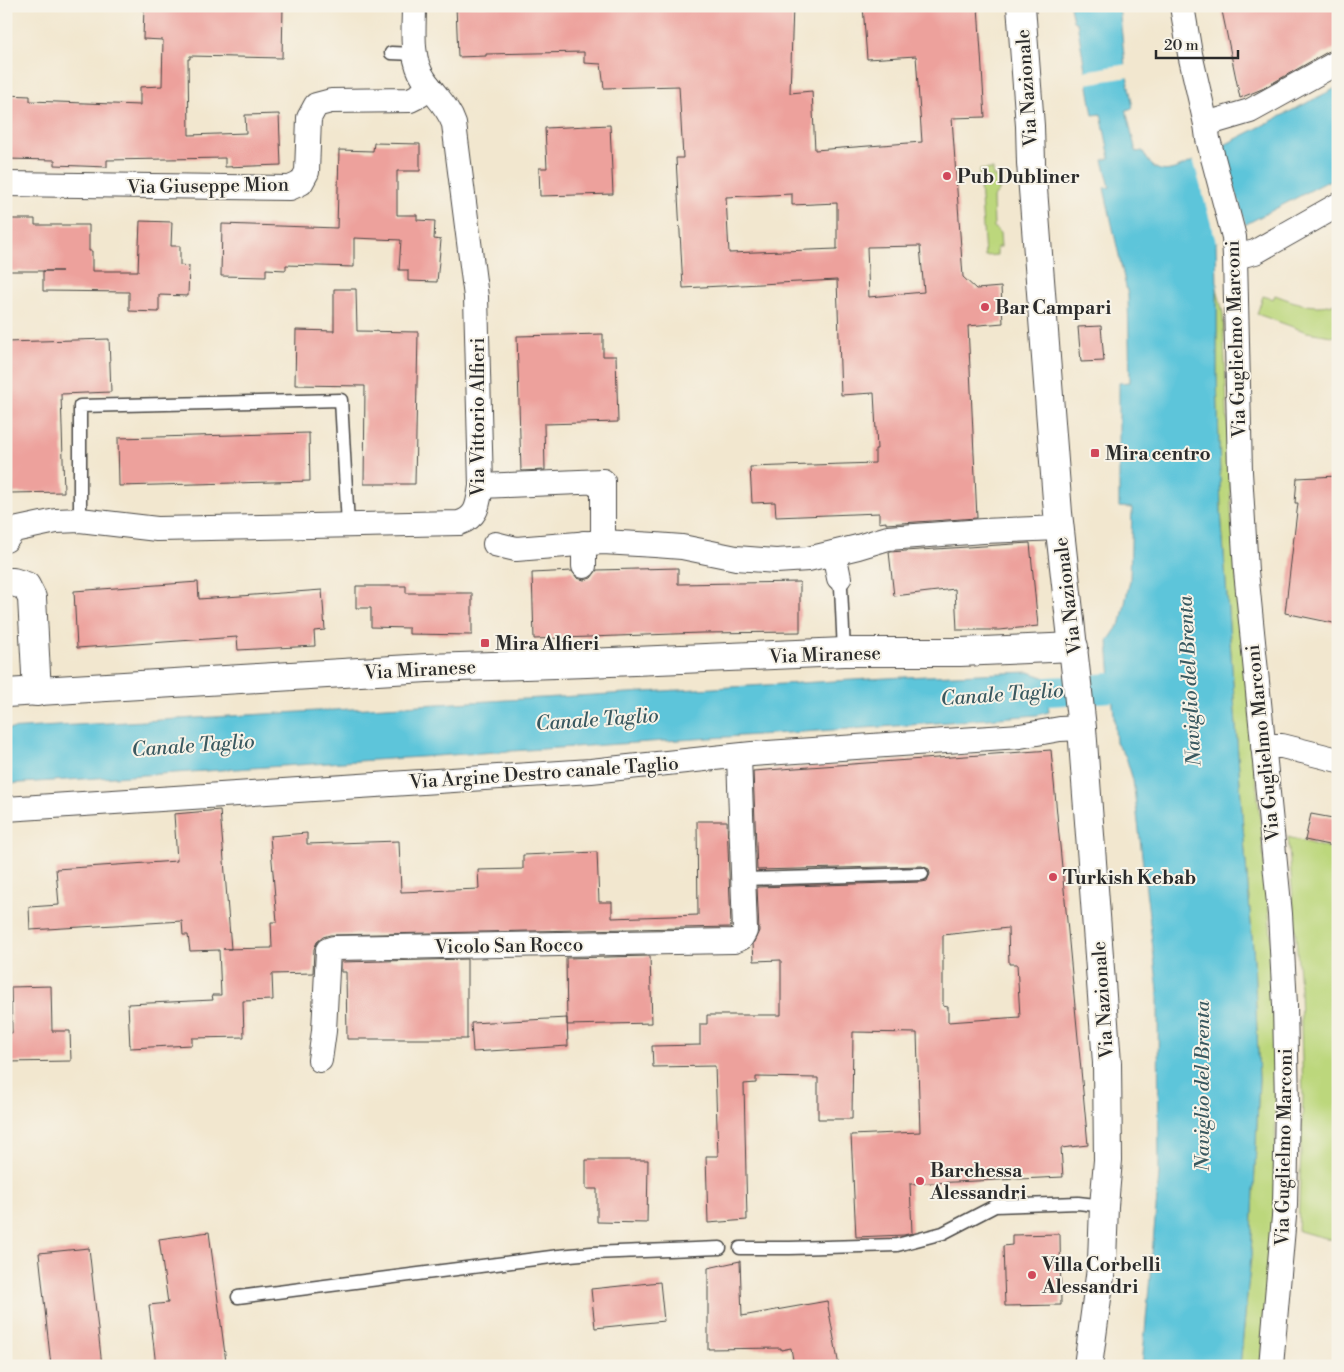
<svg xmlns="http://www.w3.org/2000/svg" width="1344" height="1372" font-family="'Libre Bodoni',serif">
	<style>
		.green { fill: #bcd77c; stroke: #748154 }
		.water { fill: #5dc5da; stroke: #447882 }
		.pier { fill: #f2e7cf }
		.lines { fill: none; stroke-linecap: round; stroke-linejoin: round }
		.canal { stroke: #5dc5da; stroke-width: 29 }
		.building { fill: #eda19c; fill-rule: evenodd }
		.lane-casing { stroke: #494744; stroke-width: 15 }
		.street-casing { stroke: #494744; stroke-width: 26 }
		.secondary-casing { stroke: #494744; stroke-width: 30 }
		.primary-casing { stroke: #494744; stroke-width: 30 }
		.lane { stroke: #fff; stroke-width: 12 }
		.street { stroke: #fff; stroke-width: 24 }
		.secondary { stroke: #fff; stroke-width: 28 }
		.primary { stroke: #fff; stroke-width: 28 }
		.poi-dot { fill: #d1495b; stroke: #f7f3e8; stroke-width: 2 }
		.labels { text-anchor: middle; stroke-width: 4; stroke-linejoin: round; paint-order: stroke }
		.street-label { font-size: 19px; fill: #2b2b2b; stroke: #f7f3e8 }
		.poi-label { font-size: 19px; font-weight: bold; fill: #2b2b2b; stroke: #f7f3e8; text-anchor: start }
		.water-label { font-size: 20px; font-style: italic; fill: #3a5960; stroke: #f7f3e8 }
	</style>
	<rect width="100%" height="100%" fill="#f7f3e8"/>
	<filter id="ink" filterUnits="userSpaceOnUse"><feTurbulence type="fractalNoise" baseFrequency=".02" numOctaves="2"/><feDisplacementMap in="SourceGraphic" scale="10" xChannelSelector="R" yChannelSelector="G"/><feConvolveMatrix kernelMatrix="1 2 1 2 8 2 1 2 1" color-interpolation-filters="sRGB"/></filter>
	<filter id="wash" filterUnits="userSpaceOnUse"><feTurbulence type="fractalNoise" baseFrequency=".0096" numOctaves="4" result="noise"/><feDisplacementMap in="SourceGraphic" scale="20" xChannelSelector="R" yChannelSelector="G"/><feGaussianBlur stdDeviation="1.12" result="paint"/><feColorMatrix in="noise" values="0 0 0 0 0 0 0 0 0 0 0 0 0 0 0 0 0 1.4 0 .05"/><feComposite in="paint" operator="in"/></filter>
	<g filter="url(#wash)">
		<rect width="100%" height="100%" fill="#f2e7cf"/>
		<g class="green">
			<path d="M 993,169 L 993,177 L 998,177 L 999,191 L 993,198 L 994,227 L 1000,233 L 1001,247 L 997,247 L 997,255 L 985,256 L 979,170 Z"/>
			<path d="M 1217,288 L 1223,313 L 1232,527 L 1271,934 L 1275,1007 L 1276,1202 L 1261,1366 L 1240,1366 L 1251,1256 L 1259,1079 L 1254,960 L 1243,827 L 1221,511 L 1217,377 Z"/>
			<path d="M 1275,295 C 1297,303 1315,311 1338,302 L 1338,337 L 1307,332 L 1257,314 L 1263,296 L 1273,299 Z"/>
			<path d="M 1288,837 L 1338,851 L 1338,1241 L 1298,1231 L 1303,1097 L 1300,988 Z"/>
		</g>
		<g class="water">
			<path d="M 1070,6 L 1119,6 L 1125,66 L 1133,108 L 1126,110 L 1136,152 L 1143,151 C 1156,180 1171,171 1193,161 L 1338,87 L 1338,176 L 1250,222 L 1216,242 L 1217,288 L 1217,377 L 1221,511 L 1243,827 L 1254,960 L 1259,1079 L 1251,1256 L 1240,1366 L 1142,1366 L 1159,1175 L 1158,991 L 1133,780 L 1126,757 L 1116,742 L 1108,641 L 1121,622 L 1130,580 L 1132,508 L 1119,507 L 1119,383 L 1130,382 L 1128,296 L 1104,188 L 1110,187 L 1103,160 L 1110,158 L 1101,114 L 1093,115 L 1077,23 L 1073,21 Z"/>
			<path d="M 1029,672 L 1046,678 L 1049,712 L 1037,715 L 910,725 L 6,784 L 6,729 L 904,677 Z"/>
		</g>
		<g class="pier">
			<path d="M 1128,64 L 1130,77 L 1085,84 L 1083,71 Z"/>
			<path d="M 1222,143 L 1246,227 L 1225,239 L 1216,242 L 1193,159 Z"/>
		</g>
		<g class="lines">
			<path class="canal" d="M 1009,694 L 1152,685"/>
		</g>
		<g id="blocks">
			<g class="building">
				<path d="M 144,6 L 283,6 L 282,58 L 190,56 L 190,59 L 188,59 L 189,135 L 246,133 L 245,115 L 279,114 L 281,165 L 225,167 L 225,158 L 107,160 L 107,167 L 55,165 L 55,160 L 6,159 L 6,95 L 30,96 L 30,101 L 140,105 L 140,87 L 162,86 L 163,40 L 143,39 Z"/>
				<path d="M 456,6 L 793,6 L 790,93 L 812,91 L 815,150 L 922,142 L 916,56 L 867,59 L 863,6 L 978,6 L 985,117 L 952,118 L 963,277 L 976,289 L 1001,287 L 1003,323 L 968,326 L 977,518 L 886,524 L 886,522 L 879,523 L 879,513 L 776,517 L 775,502 L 752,503 L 750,467 L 875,463 L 875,449 L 877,449 L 874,393 L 841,395 L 837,280 L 683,288 L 676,158 L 683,158 L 679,86 L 604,88 L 601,64 L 584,63 L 584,52 L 486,54 L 486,56 L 458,57 ZM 792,194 L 792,205 L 837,203 L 837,249 L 729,253 L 726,197 ZM 920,246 L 924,292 L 869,297 L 867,247 Z"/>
				<path d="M 1221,6 L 1338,6 L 1338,48 L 1331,50 L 1262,89 L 1240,98 Z"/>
				<path d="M 610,125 L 613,194 L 540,196 L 539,168 L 547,168 L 545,128 Z"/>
				<path d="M 374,143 L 420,144 L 420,171 L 397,171 L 397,215 L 417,215 L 417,220 L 435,221 L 434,239 L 441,240 L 437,282 L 408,281 L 408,270 L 399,270 L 401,240 L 354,238 L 354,267 L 286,265 L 286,270 L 266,269 L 266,277 L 221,276 L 222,224 L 337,228 L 339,150 L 373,151 Z"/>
				<path d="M 6,219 L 35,219 L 35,225 L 89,225 L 89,251 L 92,251 L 92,271 L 138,271 L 140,221 L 172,222 L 171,246 L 180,246 L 180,265 L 189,266 L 188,296 L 159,295 L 159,312 L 129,311 L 129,292 L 43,291 L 43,271 L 62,271 L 6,271 Z"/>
				<path d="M 334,289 L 356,289 L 357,331 L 418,332 L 415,484 L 364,484 L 365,386 L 295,385 L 296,330 L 334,331 Z"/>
				<path d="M 1101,326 L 1104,361 L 1081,362 L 1078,327 Z"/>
				<path d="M 603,334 L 603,356 L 616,356 L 618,422 L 544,424 L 545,470 L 521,471 L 517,336 Z"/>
				<path d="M 109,339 L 111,392 L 61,394 L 64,492 L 10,493 L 6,342 Z"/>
				<path d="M 309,433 L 310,481 L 119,486 L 118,438 Z"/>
				<path d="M 1338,476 L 1338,624 L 1285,613 L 1298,503 L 1295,503 L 1297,478 Z"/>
				<path d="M 1030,543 L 1038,626 L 1000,630 L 957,630 L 955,589 L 894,596 L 889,552 Z"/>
				<path d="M 678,568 L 678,584 L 800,582 L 800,632 L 701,633 L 534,639 L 532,573 L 572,571 L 577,578 L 584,580 L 591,578 L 597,570 Z"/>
				<path d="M 198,582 L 199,599 L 322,590 L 325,630 L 314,631 L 315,646 L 238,650 L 237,637 L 77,648 L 74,591 Z"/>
				<path d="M 356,586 L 406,586 L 406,593 L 472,593 L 472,635 L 409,634 L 409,628 L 371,627 L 371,608 L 356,608 Z"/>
				<path d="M 1051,750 L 1088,1145 L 1061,1148 L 1063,1177 L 910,1184 L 912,1233 L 904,1235 L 856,1237 L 851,1135 L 920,1132 L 917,1033 L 853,1032 L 852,1119 L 818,1119 L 818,1078 L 756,1077 L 756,1083 L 744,1084 L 747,1220 L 708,1223 L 706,1156 L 718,1156 L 715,1066 L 653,1067 L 652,1046 L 700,1045 L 700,1024 L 707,1024 L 707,1015 L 781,1015 L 781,960 L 754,961 L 753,944 L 759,931 L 757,887 L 922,882 L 927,881 L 930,874 L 929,869 L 922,866 L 757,870 L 753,771 ZM 1008,928 L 1009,964 L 1017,964 L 1020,1017 L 948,1022 L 948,1007 L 943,1006 L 943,935 Z"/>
				<path d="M 220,810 L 231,949 L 223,949 L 272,948 L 271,922 L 277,922 L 270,836 L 307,833 L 307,844 L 399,841 L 401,892 L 479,889 L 478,870 L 523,869 L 523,855 L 597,852 L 599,902 L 612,902 L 612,918 L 698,915 L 697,821 L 727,821 L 731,927 L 330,935 L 323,937 L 317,942 L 314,949 L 313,973 L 272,974 L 273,1000 L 243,1001 L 244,1037 L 192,1038 L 192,1045 L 130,1048 L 128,1004 L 213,1000 L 212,995 L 221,995 L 219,950 L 190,951 L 188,935 L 183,935 L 182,921 L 30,930 L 29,907 L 59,905 L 56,869 L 177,861 L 174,814 Z"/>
				<path d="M 1311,814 L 1338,819 L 1338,847 L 1305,840 Z"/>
				<path d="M 650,956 L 652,1023 L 567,1025 L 566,958 Z"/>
				<path d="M 467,959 L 467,1039 L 347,1039 L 346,972 L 341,972 L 341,962 Z"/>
				<path d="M 51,986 L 52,1031 L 70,1031 L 71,1061 L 6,1062 L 6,1033 L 12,1033 L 11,987 Z"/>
				<path d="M 567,1018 L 568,1046 L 473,1052 L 471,1023 Z"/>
				<path d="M 586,1160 L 648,1160 L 647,1223 L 597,1222 L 597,1189 L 586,1189 Z"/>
				<path d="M 209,1232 L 226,1362 L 221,1363 L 221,1366 L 156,1366 L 149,1305 L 168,1303 L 159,1239 Z"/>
				<path d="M 1060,1234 L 1061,1305 L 1005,1306 L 1003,1246 L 1012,1245 L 1012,1235 Z"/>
				<path d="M 89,1248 L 102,1366 L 51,1366 L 39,1253 Z"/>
				<path d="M 740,1261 L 742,1316 L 827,1301 L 839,1366 L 794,1366 L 791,1348 L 781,1350 L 781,1348 L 708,1349 L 708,1268 Z"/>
				<path d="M 660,1282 L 664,1321 L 595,1328 L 591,1289 Z"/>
			</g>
		</g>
	</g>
	<g filter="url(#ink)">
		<use href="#blocks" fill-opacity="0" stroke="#494744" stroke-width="1"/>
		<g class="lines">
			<defs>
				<g id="lane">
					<path d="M 391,53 L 415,54"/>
					<path d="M 80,520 L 80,406 L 341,400 L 348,525"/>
					<path d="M 841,587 L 844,652"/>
					<path d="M 743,879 L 922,874"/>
					<path d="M 740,1248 L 790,1248 L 897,1245 L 943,1233 L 995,1206 L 1078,1203 L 1104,1206"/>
					<path d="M 238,1297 L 559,1256 L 592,1253 L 720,1248"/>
				</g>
				<g id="street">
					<path d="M 1182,6 L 1190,54 L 1206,124 L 1208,139 L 1234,237 L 1235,257 L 1240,472 L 1246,571 L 1280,914 L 1285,1005 L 1287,1104 L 1285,1205 L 1271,1366"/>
					<path d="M 1206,124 L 1250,111 L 1338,62"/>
					<path d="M 6,184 L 290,188 L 301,183 L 307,172 L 309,118 L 316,105 L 331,101 L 410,100 L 420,95 L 429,86"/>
					<path d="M 1235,257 L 1255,252 L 1338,205"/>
					<path d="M 481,486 L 603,481 L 603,542"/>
					<path d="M 6,540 L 14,530 L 56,521 L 80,520 L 157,529 L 459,523 C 478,517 478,504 481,486 L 476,297 L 454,124 C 448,106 434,95 424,79 C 410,58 414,30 414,6"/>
					<path d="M 584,543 L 584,566"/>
					<path d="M 495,544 L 516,549 L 603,542 L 655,545 L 682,547 L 736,558 L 776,561 L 808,559 L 858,547 L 888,538 L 983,531 L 1059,528"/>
					<path d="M 834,553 L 839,578"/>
					<path d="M 1263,746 L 1282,746 L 1338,760"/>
					<path d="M 6,809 L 591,771 L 752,754 L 1020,736 L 1060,729 L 1082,728"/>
					<path d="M 320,1060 L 324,1031 L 328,950 L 334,948 L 734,941 L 741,938 L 745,931 L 739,756"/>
				</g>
				<g id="secondary">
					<path d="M 6,582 L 13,582 L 26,586 L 32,598 L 37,692"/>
					<path d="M 6,693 L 427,668 L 587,663 L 844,652 L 960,652 L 1074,647"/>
				</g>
				<path id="primary" d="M 1021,6 L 1030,126 L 1031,163 L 1058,513 L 1082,728 L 1107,1063 L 1108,1160 L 1104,1206 L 1102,1261 L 1088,1366"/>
			</defs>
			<use href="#lane" class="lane-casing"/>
			<use href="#street" class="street-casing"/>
			<use href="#secondary" class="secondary-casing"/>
			<use href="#primary" class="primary-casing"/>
			<use href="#lane" class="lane"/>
			<use href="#street" class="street"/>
			<use href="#secondary" class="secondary"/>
			<use href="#primary" class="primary"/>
		</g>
	</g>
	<g class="poi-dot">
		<circle cx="947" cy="176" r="5"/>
		<circle cx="985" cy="307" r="5"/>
		<rect x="1090" y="448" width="10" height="10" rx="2.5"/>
		<rect x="480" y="638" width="10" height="10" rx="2.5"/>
		<circle cx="1053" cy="877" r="5"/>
		<circle cx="920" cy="1181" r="5"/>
		<circle cx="1032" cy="1275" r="5"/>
	</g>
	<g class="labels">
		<g class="street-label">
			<text transform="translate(1026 88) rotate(-94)" y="7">Via Nazionale</text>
			<text transform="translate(208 185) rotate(-1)" y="7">Via Giuseppe Mion</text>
			<text transform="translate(1235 339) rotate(-92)" y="7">Via Guglielmo Marconi</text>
			<text transform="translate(477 417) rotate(-90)" y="7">Via Vittorio Alfieri</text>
			<text transform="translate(1067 596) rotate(-97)" y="7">Via Nazionale</text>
			<text transform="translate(825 654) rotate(-2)" y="7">Via Miranese</text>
			<text transform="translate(420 669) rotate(-3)" y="7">Via Miranese</text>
			<text transform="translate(1262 743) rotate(-96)" y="7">Via Guglielmo Marconi</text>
			<text transform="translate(544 772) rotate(-4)" y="7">Via Argine Destro canale Taglio</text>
			<text transform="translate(509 945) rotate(-1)" y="7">Vicolo San Rocco</text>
			<text transform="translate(1102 1000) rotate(-94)" y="7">Via Nazionale</text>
			<text transform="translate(1283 1147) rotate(-89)" y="7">Via Guglielmo Marconi</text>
		</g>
		<g class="poi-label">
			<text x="957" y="183">Pub Dubliner</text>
			<text x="995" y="314">Bar Campari</text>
			<text x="1105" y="460">Mira centro</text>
			<text x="495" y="650">Mira Alfieri</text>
			<text x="1063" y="884">Turkish Kebab</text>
			<text x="930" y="1177">Barchessa<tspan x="930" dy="22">Alessandri</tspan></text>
			<text x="1042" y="1271">Villa Corbelli<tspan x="1042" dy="22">Alessandri</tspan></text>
		</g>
		<g class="water-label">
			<text transform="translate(1189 681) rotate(-93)" y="7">Naviglio del Brenta</text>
			<text transform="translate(1002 694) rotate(-4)" y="7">Canale Taglio</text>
			<text transform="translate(597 719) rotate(-4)" y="7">Canale Taglio</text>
			<text transform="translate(193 745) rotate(-4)" y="7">Canale Taglio</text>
			<text transform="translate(1202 1086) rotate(-90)" y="7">Naviglio del Brenta</text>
		</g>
	</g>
	<rect width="1344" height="1372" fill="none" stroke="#f7f3e8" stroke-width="25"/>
	<path d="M1156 50v8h82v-8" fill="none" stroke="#2b2b2b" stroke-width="2.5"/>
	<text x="1164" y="50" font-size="15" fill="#2b2b2b" stroke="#f7f3e8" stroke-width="4" paint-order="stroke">20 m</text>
</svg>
